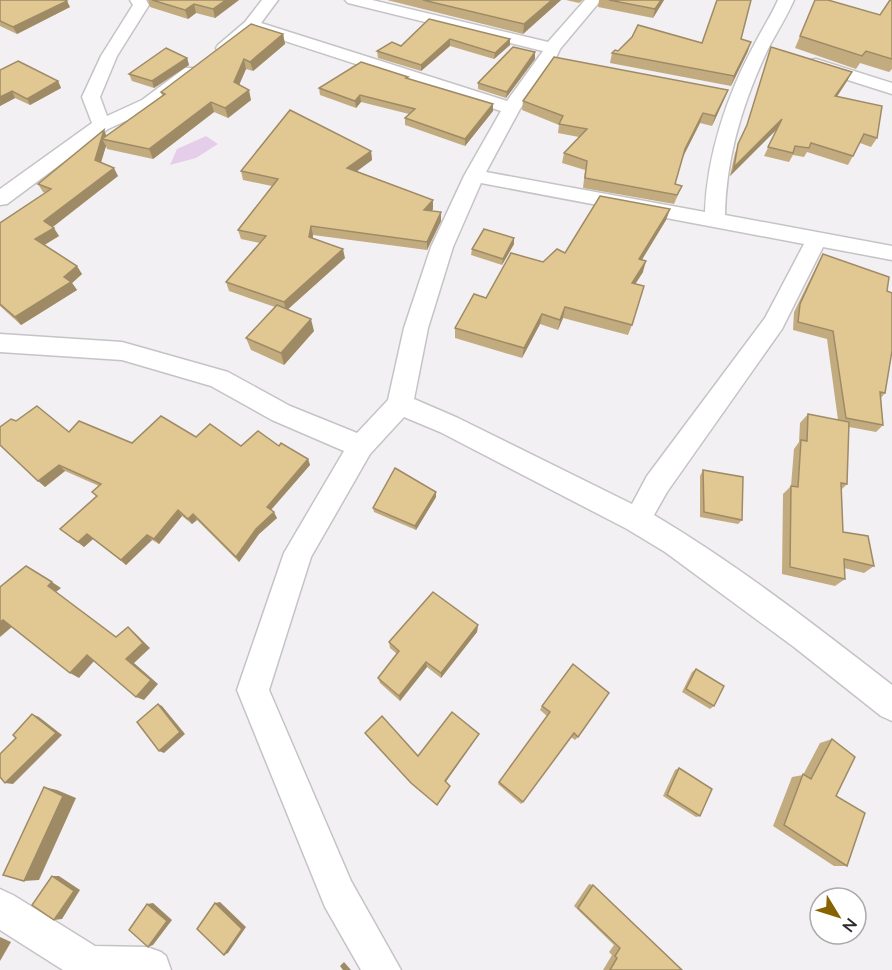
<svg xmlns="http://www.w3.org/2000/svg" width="892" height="970" font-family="Lato,sans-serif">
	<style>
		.green { fill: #e5ceea }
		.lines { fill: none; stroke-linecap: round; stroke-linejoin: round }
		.minor-casing { stroke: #c5c3c6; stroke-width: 3 }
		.minor { fill: #fff; fill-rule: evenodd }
		.wall { fill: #c2ab7e }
		.shaded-wall { fill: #9e8b66 }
		.building { fill: #e1c792; stroke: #9e8b66; stroke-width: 1.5 }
	</style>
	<rect width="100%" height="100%" fill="#f3f0f3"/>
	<path class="green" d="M 206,136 L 218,144 L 196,158 L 170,165 L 177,149 Z"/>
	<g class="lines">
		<defs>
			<g id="minor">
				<path d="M 130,0 L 146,0 L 149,5 L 117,56 L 100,97 L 107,116 L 142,100 L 185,68 L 197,68 L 200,72 L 154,108 L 108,129 L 7,204 L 0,205 L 0,189 L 92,123 L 82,97 L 101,56 L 133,5 Z"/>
				<path d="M 262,0 L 278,0 L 261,23 L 507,101 L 543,51 L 348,3 L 345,0 L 372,0 L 548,42 L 585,0 L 601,0 L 560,49 L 556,58 L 520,109 L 486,172 L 705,212 C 707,155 727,95 754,45 C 762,29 771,16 778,0 L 794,0 C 787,16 778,30 770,45 C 744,98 726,156 725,215 L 892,246 L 892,260 L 823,247 L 782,329 L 667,492 L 654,515 C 738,565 815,625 892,685 L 892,721 L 881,716 L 794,647 L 665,552 L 627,529 L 440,432 L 404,417 L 370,454 L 311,557 L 269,690 L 351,881 L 401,970 L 361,970 L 325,907 L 237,690 L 284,553 L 344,451 L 272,420 L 211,386 L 122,360 L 0,352 L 0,334 L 122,342 L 228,372 L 290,406 L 357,433 L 388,400 L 404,328 L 431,247 L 464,176 L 501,111 L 254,31 L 230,51 L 218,51 L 216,48 L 218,45 L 245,22 ZM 481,183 L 804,244 L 765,318 L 647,476 L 632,504 L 458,418 L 414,399 L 428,328 L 453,247 Z"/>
				<path d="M 816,59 L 892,83 L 892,94 L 810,68 L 808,64 L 810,60 Z"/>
				<path d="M 0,889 L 13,895 L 95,946 L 147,947 L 161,952 L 166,956 L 171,970 L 63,970 L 0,930 Z"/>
			</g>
		</defs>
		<use href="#minor" class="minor-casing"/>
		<use href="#minor" class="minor"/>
	</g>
	<g class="wall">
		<path d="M 0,0 L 70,7 L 17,34 L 0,26 Z"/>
		<path d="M 148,0 L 239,0 L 215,18 L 196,13 L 188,19 L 150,7 Z"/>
		<path d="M 387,0 L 561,0 L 523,34 Z"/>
		<path d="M 566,0 L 583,0 L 579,3 Z"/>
		<path d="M 599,0 L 664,0 L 653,18 L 598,7 Z"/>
		<path d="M 815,0 L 880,15 L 892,0 L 892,69 L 889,72 L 860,63 L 856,69 L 795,48 Z"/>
		<path d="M 429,19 L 510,39 L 510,45 L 494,59 L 450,46 L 421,71 L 378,58 L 377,51 L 401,46 Z"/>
		<path d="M 283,34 L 285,44 L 253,71 L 246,69 L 239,85 L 251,100 L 228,118 L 214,112 L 153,159 L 107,149 L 106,146 L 101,163 L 118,176 L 52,227 L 59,236 L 44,245 L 82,274 L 72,283 L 77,290 L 21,325 L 0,306 L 0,223 L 45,193 L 43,192 L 38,184 L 162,96 L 161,92 Z"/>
		<path d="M 741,39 L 748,51 L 731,86 L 610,63 L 612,53 L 618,51 Z"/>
		<path d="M 771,47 L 852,72 L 847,81 L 837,97 L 877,138 L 871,147 L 860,143 L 848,165 L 807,152 L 804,157 L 793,155 L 789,162 L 764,156 L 777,129 L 730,176 L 735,153 L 745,131 Z"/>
		<path d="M 187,58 L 189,65 L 154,88 L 132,81 L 129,74 Z"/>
		<path d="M 535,59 L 506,98 L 478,89 L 478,83 Z"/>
		<path d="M 0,70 L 58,81 L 61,88 L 30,105 L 15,98 L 0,106 Z"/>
		<path d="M 408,79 L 493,111 L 465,146 L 405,125 L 405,118 L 409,114 L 361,102 L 356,108 L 320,95 L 319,88 Z"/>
		<path d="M 728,90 L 712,126 L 700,123 L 683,156 L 675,184 L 682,186 L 674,204 L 583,188 L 585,170 L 562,163 L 564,153 L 579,137 L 558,133 L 559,125 L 522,110 L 523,101 Z"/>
		<path d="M 371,151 L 372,160 L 357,171 L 433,200 L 433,209 L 432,211 L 441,221 L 427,250 L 313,235 L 313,238 L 345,258 L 288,309 L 314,331 L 284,365 L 251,350 L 246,338 L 275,307 L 229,291 L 226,282 L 260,243 L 241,239 L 238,230 L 272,186 L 243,180 L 241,171 Z"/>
		<path d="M 670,209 L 666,220 L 642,260 L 643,272 L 635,284 L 632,325 L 628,335 L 563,318 L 558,330 L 540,324 L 522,358 L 455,338 L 455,328 L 486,298 L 543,262 Z"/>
		<path d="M 514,244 L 502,265 L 471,255 L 472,249 Z"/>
		<path d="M 823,254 L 887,291 L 885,393 L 881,398 L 883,425 L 876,432 L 849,427 L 847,484 L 841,490 L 843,532 L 874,566 L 864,573 L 844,568 L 845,579 L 835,586 L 782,574 L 783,494 L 791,486 L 794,449 L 799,442 L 800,423 L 808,414 L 838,420 L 827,339 L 793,330 L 794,312 L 818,263 Z"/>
		<path d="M 16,421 L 132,443 L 196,437 L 241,446 L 279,446 L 308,459 L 310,465 L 271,510 L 277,518 L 259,534 L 239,562 L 197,520 L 192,524 L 182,516 L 159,544 L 152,540 L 126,565 L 93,539 L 84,547 L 60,529 L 96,496 L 92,492 L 99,486 L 65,471 L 45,487 Z"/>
		<path d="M 703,470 L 742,520 L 738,524 L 700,517 L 700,476 Z"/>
		<path d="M 436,492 L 436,497 L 416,530 L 374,512 L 373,508 Z"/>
		<path d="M 478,625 L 477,632 L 441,678 L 427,667 L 400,701 L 380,683 L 378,678 L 397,654 L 390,648 L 389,642 Z"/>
		<path d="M 696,669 L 714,706 L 710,709 L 682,692 L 692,672 Z"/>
		<path d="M 542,706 L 578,737 L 575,740 L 571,737 L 523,802 L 521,804 L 498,784 L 547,716 L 540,710 Z"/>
		<path d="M 832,739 L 836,796 L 847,866 L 834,866 L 773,826 L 792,777 L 803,775 L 820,743 Z"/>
		<path d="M 679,768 L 700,816 L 696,817 L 663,796 L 675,770 Z"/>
		<path d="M 589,884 L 593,885 L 682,970 L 603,970 L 612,955 L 609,952 L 614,945 L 574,906 Z"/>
	</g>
	<g class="shaded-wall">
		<path d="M 226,0 L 239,0 L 215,18 L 213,9 Z"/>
		<path d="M 552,0 L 561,0 L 523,34 L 524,24 Z"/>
		<path d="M 661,0 L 664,0 L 653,18 L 655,9 Z"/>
		<path d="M 67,1 L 70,7 L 17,34 L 13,27 Z"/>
		<path d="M 194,4 L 196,13 L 188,19 L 185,10 Z"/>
		<path d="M 283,34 L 285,44 L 253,71 L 250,62 Z"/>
		<path d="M 450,39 L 450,46 L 421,71 L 421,65 Z"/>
		<path d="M 510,39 L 510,45 L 494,59 L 495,53 Z"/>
		<path d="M 751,42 L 748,51 L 731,86 L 734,76 Z"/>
		<path d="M 535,52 L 535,59 L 506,98 L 507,92 Z"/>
		<path d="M 187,58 L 189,65 L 154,88 L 152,81 Z"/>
		<path d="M 244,59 L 246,69 L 236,92 L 234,82 Z"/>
		<path d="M 852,72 L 847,81 L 831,105 L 835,96 Z"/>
		<path d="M 58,81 L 61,88 L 30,105 L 27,99 Z"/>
		<path d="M 249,90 L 251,100 L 228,118 L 225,108 Z"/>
		<path d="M 728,90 L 724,100 L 712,126 L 715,116 Z"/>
		<path d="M 12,91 L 15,98 L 0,106 L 0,97 Z"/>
		<path d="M 360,95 L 361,102 L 356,108 L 355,101 Z"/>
		<path d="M 211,102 L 214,112 L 153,159 L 149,149 Z"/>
		<path d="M 493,104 L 493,111 L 465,146 L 465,139 Z"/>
		<path d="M 703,113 L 700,123 L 682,159 L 685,149 Z"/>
		<path d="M 782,119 L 778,128 L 730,176 L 734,167 Z"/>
		<path d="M 104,130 L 108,139 L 102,139 L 106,146 L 99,168 L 95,160 Z"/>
		<path d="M 371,151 L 372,160 L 349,177 L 347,168 Z"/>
		<path d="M 114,168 L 118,176 L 49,230 L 44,221 Z"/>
		<path d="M 433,200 L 433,209 L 424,219 L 424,210 Z"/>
		<path d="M 670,209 L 666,220 L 636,269 L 639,259 Z"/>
		<path d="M 441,212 L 441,221 L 427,250 L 427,242 Z"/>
		<path d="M 311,226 L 313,235 L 311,246 L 309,237 Z"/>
		<path d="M 54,228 L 59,236 L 41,247 L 35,239 Z"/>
		<path d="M 514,238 L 514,244 L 502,265 L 503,259 Z"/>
		<path d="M 343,249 L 345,258 L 286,311 L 284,302 Z"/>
		<path d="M 646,261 L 643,272 L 629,294 L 632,283 Z"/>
		<path d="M 77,266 L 82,274 L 72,283 L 77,290 L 21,325 L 15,317 Z"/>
		<path d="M 565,307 L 563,318 L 558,330 L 560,320 Z"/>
		<path d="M 542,314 L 540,324 L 522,358 L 524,348 Z"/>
		<path d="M 311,319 L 314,331 L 284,365 L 281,353 Z"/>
		<path d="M 308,459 L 310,465 L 269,512 L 267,507 Z"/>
		<path d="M 59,465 L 65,471 L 45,487 L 38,481 Z"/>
		<path d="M 436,492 L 436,497 L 416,530 L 415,526 Z"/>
		<path d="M 178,510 L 182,516 L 159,544 L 154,539 Z"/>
		<path d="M 274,512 L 277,518 L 259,534 L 239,562 L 236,557 L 256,529 Z"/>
		<path d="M 193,514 L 197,520 L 192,524 L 188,519 Z"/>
		<path d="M 87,534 L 93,539 L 84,547 L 78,542 Z"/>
		<path d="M 147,535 L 152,540 L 126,565 L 121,560 Z"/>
		<path d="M 52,582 L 61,588 L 56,592 L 124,642 L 48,586 Z"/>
		<path d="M 3,620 L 13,626 L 0,637 L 0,622 Z"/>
		<path d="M 478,625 L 477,632 L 441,678 L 441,673 Z"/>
		<path d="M 128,627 L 135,633 L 150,648 L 134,663 L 158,684 L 144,700 L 136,697 L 126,659 Z"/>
		<path d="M 87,655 L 95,660 L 79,678 L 70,673 Z"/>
		<path d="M 426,662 L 427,667 L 400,701 L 399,696 Z"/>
		<path d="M 158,704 L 162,706 L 185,734 L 164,753 L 159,751 Z"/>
		<path d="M 32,714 L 39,717 L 62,735 L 13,784 L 5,783 Z"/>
		<path d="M 479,734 L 478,736 L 445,783 L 445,781 Z"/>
		<path d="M 44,787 L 57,790 L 76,798 L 39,880 L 24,881 Z"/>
		<path d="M 52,876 L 59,876 L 80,890 L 62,919 L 54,920 Z"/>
		<path d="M 220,902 L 246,927 L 228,953 L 224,955 L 215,903 Z"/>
		<path d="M 153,903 L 172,920 L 153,945 L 148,947 L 147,904 Z"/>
		<path d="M 0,937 L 11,942 L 0,961 Z"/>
		<path d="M 344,962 L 351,970 L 343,970 L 340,966 Z"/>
	</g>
	<g class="building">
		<path d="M 0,0 L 65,0 L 67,1 L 13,27 L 0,21 Z"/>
		<path d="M 152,0 L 226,0 L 213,9 L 194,4 L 185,10 Z"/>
		<path d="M 423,0 L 552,0 L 524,24 Z"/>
		<path d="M 609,0 L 661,0 L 655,9 Z"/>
		<path d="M 717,0 L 751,0 L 741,39 L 751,42 L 734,76 L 612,53 L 615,50 L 618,51 L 632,37 L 638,25 L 702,43 Z"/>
		<path d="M 815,0 L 828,0 L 880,15 L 890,0 L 892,0 L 892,59 L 866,51 L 862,56 L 800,36 Z"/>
		<path d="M 429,19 L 510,39 L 495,53 L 450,39 L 421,65 L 377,51 L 392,42 L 401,46 Z"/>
		<path d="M 251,24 L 283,34 L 250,62 L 244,59 L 234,82 L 249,90 L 225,108 L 211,102 L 149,149 L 102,139 L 165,94 L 161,92 Z"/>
		<path d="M 513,47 L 535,52 L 507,92 L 478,83 Z"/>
		<path d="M 771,47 L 852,72 L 835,96 L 882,106 L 877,138 L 864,134 L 853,156 L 811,143 L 809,148 L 795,146 L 793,153 L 768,147 L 782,119 L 734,167 L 738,144 L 747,125 Z"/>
		<path d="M 166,48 L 187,58 L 152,81 L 129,74 Z"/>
		<path d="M 554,57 L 728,90 L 715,116 L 703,113 L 685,149 L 675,184 L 682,186 L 677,195 L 585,178 L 587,161 L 564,153 L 587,129 L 559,124 L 563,116 L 523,101 Z"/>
		<path d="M 18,61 L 58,81 L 27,99 L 12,91 L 0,97 L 0,70 Z"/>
		<path d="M 361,62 L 408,77 L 406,78 L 493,104 L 465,139 L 405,118 L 415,109 L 360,95 L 355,101 L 319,88 Z"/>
		<path d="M 290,110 L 371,151 L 347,168 L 433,200 L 424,210 L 441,212 L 427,242 L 311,226 L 309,237 L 343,249 L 284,302 L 226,282 L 266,236 L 238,230 L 278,179 L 241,171 Z"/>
		<path d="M 104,130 L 95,160 L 114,168 L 44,221 L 54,228 L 35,239 L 77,266 L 64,277 L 71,282 L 15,317 L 0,304 L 0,223 L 51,189 L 38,184 Z"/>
		<path d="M 600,196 L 670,209 L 639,259 L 646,261 L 632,283 L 644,286 L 632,325 L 565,307 L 560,320 L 542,314 L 524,348 L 455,328 L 474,294 L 486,298 L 511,253 L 543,262 L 557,249 L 565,253 Z"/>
		<path d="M 484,229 L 514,238 L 503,259 L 472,249 Z"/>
		<path d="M 823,254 L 889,277 L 887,291 L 892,293 L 892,351 L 885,393 L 880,392 L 883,425 L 846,418 L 833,331 L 798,322 L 800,304 Z"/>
		<path d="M 277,305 L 311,319 L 281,353 L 246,338 Z"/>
		<path d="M 37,406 L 69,432 L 79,421 L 132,443 L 161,416 L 196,437 L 210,424 L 241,446 L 258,431 L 279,446 L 281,443 L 308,459 L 267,507 L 274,512 L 256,529 L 236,557 L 193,514 L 188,519 L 178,510 L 154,539 L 147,535 L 121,560 L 87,534 L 78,542 L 60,529 L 97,496 L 92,492 L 101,484 L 59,465 L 38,481 L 0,445 L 0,427 L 11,419 L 16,421 Z"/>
		<path d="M 808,414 L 849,422 L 847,484 L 841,483 L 843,532 L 868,536 L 874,566 L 844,559 L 845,579 L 790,567 L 791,486 L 798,487 L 801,440 L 807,441 Z"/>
		<path d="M 395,468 L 436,492 L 415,526 L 373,508 Z"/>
		<path d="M 703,470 L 743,477 L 742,520 L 704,512 Z"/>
		<path d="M 26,566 L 52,582 L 48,586 L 116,637 L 128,627 L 143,643 L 126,659 L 151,680 L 136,697 L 87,655 L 70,673 L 3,620 L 0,622 L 0,587 Z"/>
		<path d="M 433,592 L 478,625 L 441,673 L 426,662 L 399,696 L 378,678 L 399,651 L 389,642 Z"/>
		<path d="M 573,664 L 609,693 L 578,737 L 574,733 L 523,802 L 499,782 L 550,712 L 542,706 Z"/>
		<path d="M 696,669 L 724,686 L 714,706 L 686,689 Z"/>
		<path d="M 158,704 L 180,732 L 159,751 L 137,722 Z"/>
		<path d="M 452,712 L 479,734 L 445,781 L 450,786 L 437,805 L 411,783 L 365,733 L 382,716 L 418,756 Z"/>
		<path d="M 32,714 L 56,733 L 5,783 L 0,777 L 0,754 L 16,738 L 13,735 Z"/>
		<path d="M 832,739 L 855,757 L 836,796 L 865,813 L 847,866 L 784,825 L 803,774 L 811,779 Z"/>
		<path d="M 679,768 L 712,789 L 700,816 L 667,795 Z"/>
		<path d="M 44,787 L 63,796 L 24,881 L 3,875 Z"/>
		<path d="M 52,876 L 74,891 L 54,920 L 32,905 Z"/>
		<path d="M 593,885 L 682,970 L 610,970 L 617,958 L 615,956 L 620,948 L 578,908 Z"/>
		<path d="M 215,903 L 242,929 L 224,955 L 197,929 Z"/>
		<path d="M 147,904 L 167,921 L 148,947 L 129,930 Z"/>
	</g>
	<g transform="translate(838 916) rotate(128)"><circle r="28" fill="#ffffff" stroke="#abaaab" stroke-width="1.5"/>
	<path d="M0-4.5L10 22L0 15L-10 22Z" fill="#876400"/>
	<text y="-9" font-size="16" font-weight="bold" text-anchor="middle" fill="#2c2b2c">N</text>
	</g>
</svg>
